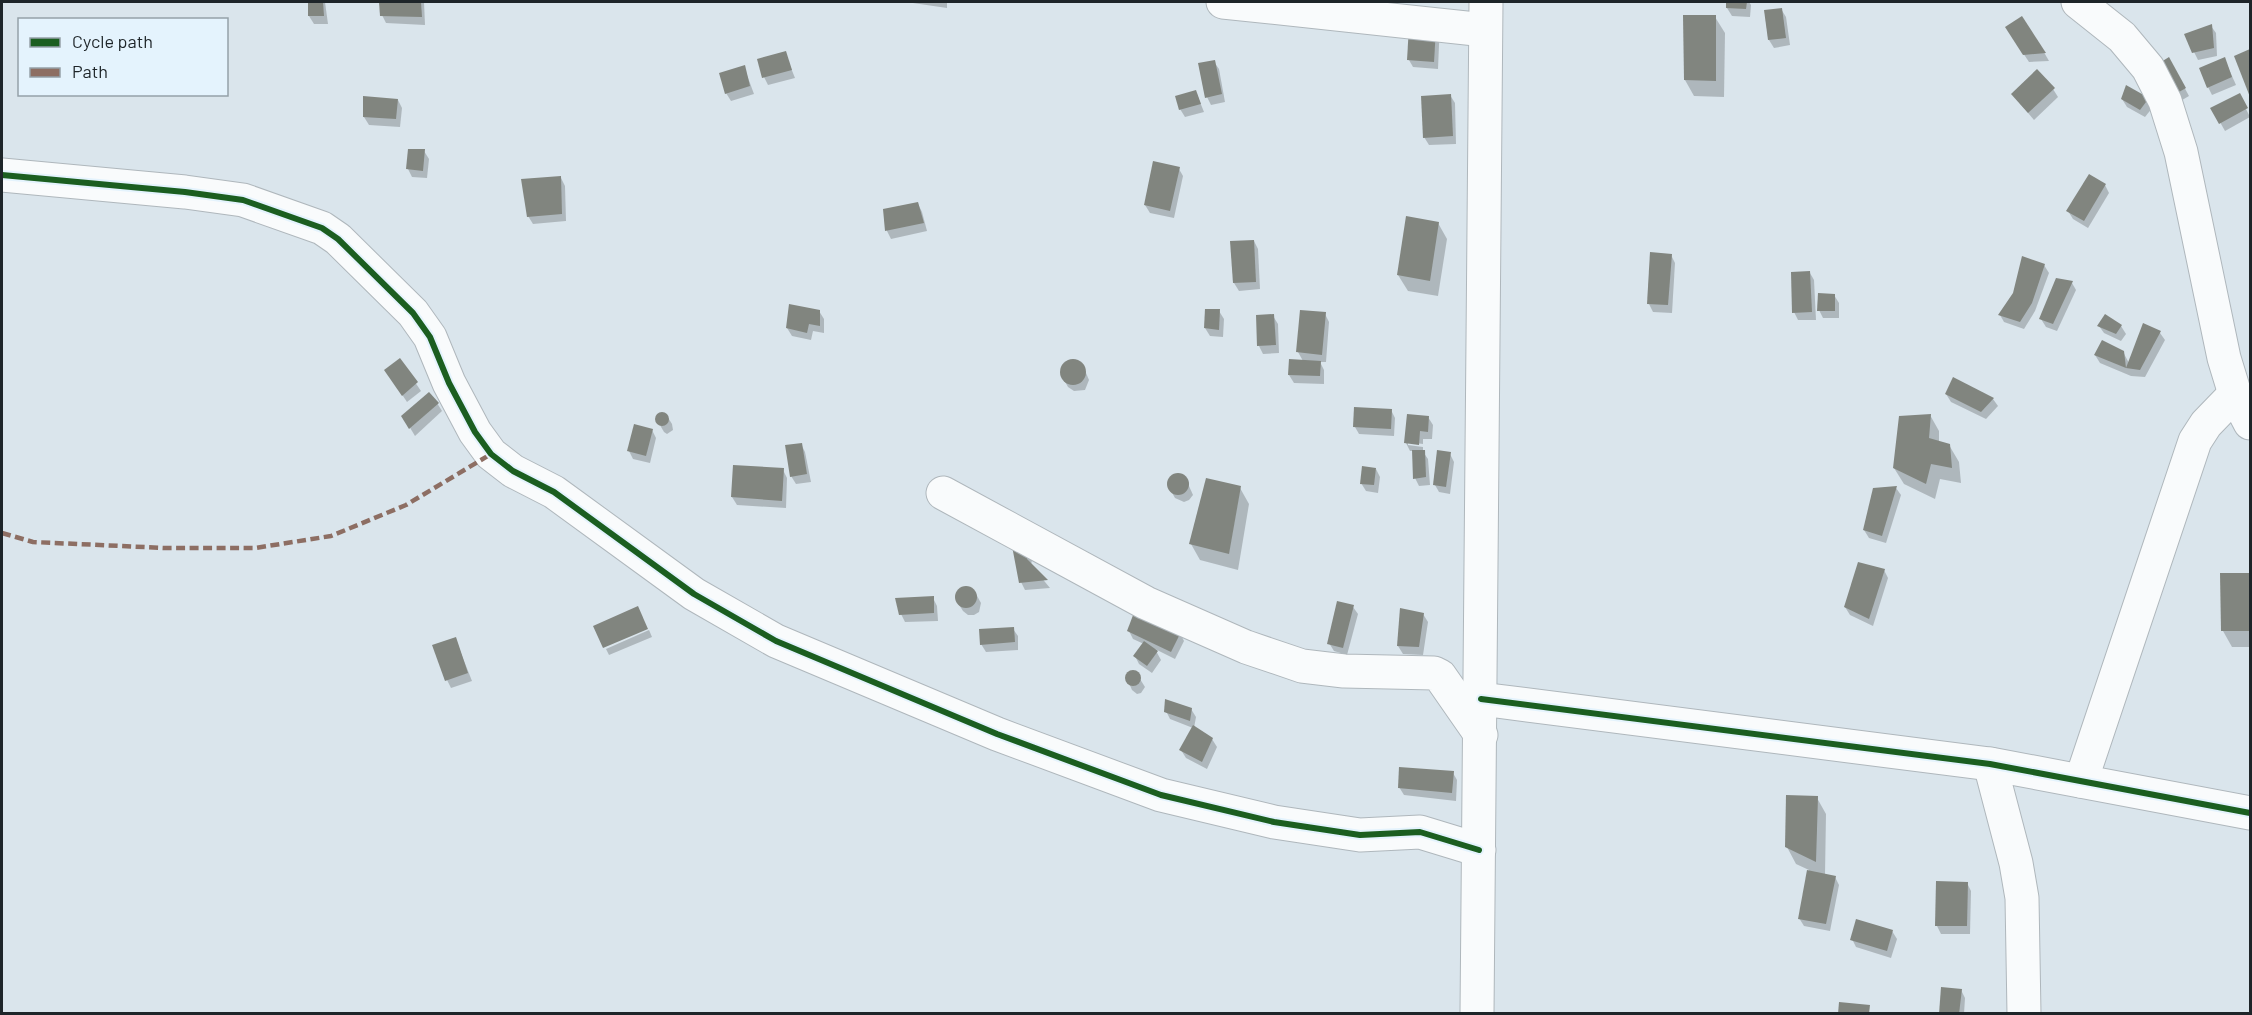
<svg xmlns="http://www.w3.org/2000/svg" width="2252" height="1015" font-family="Barlow,sans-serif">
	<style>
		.shadow { fill: #0003 }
		.building { fill: #81857f }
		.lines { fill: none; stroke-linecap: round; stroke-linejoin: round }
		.minor-casing { stroke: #afb7bc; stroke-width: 35 }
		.major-casing { stroke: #afb7bc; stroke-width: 35 }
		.minor { stroke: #f9fbfc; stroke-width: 33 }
		.major { stroke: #f9fbfc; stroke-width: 33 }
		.quiet { stroke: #8d6e63; stroke-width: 4.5; stroke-dasharray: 9 4.5; stroke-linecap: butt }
		.cycleway-casing { stroke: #e4f3fd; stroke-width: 10 }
		.cycleway { stroke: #1b5e20; stroke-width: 6 }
	</style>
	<rect width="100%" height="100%" fill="#dae5ec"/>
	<g class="shadow">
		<path d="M 310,2 L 325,2 L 328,24 L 314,24 L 309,16 Z"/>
		<path d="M 381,2 L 424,2 L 425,25 L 386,23 L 382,15 Z"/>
		<path d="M 906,2 L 947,2 L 947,8 Z"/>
		<path d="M 1728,2 L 1749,2 L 1751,5 L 1750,17 L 1732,16 L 1727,8 Z"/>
		<path d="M 1781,9 L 1786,17 L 1790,45 L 1774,48 L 1769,40 Z"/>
		<path d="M 1685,17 L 1715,17 L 1725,33 L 1724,97 L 1694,96 L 1685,80 Z"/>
		<path d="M 2022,18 L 2045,54 L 2049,61 L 2029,62 L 2011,35 Z"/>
		<path d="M 1440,21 L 1438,69 L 1413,67 L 1409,60 Z"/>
		<path d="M 2211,26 L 2216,33 L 2217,56 L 2198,60 L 2194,52 Z"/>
		<path d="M 2250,51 L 2250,93 L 2236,57 Z"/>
		<path d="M 785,53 L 795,78 L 768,85 L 764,77 Z"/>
		<path d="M 2169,59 L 2189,96 L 2177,103 Z"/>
		<path d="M 1214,62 L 1219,69 L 1225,102 L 1211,105 L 1207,97 Z"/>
		<path d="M 744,67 L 754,94 L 731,101 L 726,93 Z"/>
		<path d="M 2228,67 L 2236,85 L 2212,95 L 2208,87 Z"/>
		<path d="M 2053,89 L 2058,97 L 2034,120 L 2012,94 Z"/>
		<path d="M 1196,92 L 1204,112 L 1185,117 L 1180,109 Z"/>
		<path d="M 1450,95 L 1455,103 L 1456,144 L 1429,145 L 1424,137 Z"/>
		<path d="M 2239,95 L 2250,117 L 2225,131 L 2212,108 Z"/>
		<path d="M 2122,99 L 2148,99 L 2153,107 L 2145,117 L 2127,107 Z"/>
		<path d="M 398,100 L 402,108 L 400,127 L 369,125 L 364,117 Z"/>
		<path d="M 424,151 L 429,159 L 427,178 L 412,177 L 408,169 Z"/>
		<path d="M 1179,169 L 1183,176 L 1174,218 L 1150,213 L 1145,205 Z"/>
		<path d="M 561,178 L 565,186 L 566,221 L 533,224 L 528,216 Z"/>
		<path d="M 2105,185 L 2109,193 L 2088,228 L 2073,219 L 2068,211 Z"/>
		<path d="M 918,204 L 922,212 L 927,231 L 891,239 L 887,231 L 885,210 Z"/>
		<path d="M 1438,223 L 1447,239 L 1438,296 L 1408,291 L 1398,275 Z"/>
		<path d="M 1254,241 L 1258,249 L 1260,289 L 1239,291 L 1234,283 Z"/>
		<path d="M 1671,255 L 1675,263 L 1672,313 L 1653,312 L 1649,304 Z"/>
		<path d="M 2044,265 L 2049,273 L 2035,311 L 2024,329 L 2004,322 L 2000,315 Z"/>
		<path d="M 1810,273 L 1814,280 L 1816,320 L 1798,320 L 1794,312 Z"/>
		<path d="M 2072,283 L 2076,290 L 2057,331 L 2046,327 L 2041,319 Z"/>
		<path d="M 1834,295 L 1839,303 L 1839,318 L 1823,318 L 1819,310 Z"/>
		<path d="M 819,311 L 824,319 L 824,333 L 813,331 L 811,340 L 792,336 L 787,328 Z"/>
		<path d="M 1219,311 L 1224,319 L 1223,337 L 1210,336 L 1205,328 Z"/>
		<path d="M 1325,314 L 1329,322 L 1326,362 L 1320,362 L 1324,370 L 1324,384 L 1294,383 L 1289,375 L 1303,361 L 1298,352 Z"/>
		<path d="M 1273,316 L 1278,324 L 1279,353 L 1263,354 L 1259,346 Z"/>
		<path d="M 2144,325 L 2160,333 L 2165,340 L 2145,377 L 2131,376 L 2100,363 L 2095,355 L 2123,352 L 2129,363 Z"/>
		<path d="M 2099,326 L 2121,326 L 2126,334 L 2121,341 L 2104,333 Z"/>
		<path d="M 400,360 L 421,391 L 407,402 L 391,378 Z"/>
		<path d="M 1071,361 L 1081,365 L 1086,373 L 1089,380 L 1085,390 L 1074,391 L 1068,387 L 1063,378 L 1062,371 L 1065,364 Z"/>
		<path d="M 1946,394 L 1993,399 L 1998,406 L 1986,419 L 1951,402 Z"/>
		<path d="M 437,403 L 442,411 L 415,436 L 403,416 Z"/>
		<path d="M 1391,410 L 1395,418 L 1394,436 L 1359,434 L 1355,427 Z"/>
		<path d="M 662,413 L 667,416 L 672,424 L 673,430 L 667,434 L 664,432 L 657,420 L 659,414 Z"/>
		<path d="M 1930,415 L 1939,431 L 1939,442 L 1949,445 L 1959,462 L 1961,483 L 1940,479 L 1935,499 L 1904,484 L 1894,468 Z"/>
		<path d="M 1428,417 L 1433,425 L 1432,439 L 1423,439 L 1423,444 L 1408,442 L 1408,445 L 1423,447 L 1423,452 L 1428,459 L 1430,485 L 1419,486 L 1415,478 L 1413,451 L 1410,451 L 1406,443 Z"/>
		<path d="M 652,430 L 656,438 L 650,463 L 633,459 L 629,451 Z"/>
		<path d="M 801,444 L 805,452 L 811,482 L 796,484 L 791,476 Z"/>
		<path d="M 1450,454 L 1454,462 L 1450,494 L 1439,492 L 1435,485 Z"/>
		<path d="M 1376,469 L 1380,477 L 1378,493 L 1366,491 L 1361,483 Z"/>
		<path d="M 783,470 L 787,478 L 786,508 L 737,505 L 732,497 Z"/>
		<path d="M 1177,474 L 1185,477 L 1193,495 L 1189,500 L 1184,502 L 1175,498 L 1170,489 L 1169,483 L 1171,477 Z"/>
		<path d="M 1240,488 L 1249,504 L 1238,570 L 1200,560 L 1191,544 Z"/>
		<path d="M 1896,488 L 1901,495 L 1886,543 L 1869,538 L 1864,530 L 1874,490 Z"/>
		<path d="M 1014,548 L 1033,555 L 1031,565 L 1050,588 L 1025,590 L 1021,582 Z"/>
		<path d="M 1884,570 L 1888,578 L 1873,626 L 1850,615 L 1845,607 Z"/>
		<path d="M 2250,574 L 2250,647 L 2232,647 L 2223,631 L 2221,575 Z"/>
		<path d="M 968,588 L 976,594 L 981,603 L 979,612 L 974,615 L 968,615 L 963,611 L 958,603 L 957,594 L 961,589 Z"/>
		<path d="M 933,598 L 937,606 L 938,621 L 905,622 L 901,614 Z"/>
		<path d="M 1353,607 L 1358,614 L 1347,655 L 1334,651 L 1329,643 Z"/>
		<path d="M 1423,614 L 1428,622 L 1423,655 L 1403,654 L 1398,646 Z"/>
		<path d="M 1013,629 L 1018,636 L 1018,650 L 986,652 L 981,644 Z"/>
		<path d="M 649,630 L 652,637 L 609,655 L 606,649 Z"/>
		<path d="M 1129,631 L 1180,633 L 1184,641 L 1175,659 L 1155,649 L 1161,660 L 1152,673 L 1139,664 L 1135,656 L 1144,644 L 1133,639 Z"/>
		<path d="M 455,638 L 472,681 L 451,688 L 447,680 Z"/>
		<path d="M 1135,671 L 1145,687 L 1141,693 L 1137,694 L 1132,690 L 1126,676 L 1129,673 Z"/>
		<path d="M 1191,709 L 1196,717 L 1194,728 L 1212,739 L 1217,747 L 1207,769 L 1186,758 L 1181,750 L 1193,728 L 1170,719 L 1166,711 Z"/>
		<path d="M 1453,773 L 1457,780 L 1456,801 L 1404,795 L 1399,787 Z"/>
		<path d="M 1817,798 L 1826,814 L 1825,875 L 1835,877 L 1839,885 L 1830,931 L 1804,926 L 1799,918 L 1809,870 L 1796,864 L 1787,847 Z"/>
		<path d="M 1967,883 L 1971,891 L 1970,934 L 1941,934 L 1937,926 Z"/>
		<path d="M 1892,931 L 1897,939 L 1891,958 L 1856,947 L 1852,939 Z"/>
		<path d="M 1961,990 L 1965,998 L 1964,1014 L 1940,1014 Z"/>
	</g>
	<g class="building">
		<path d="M 308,2 L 323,2 L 324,16 L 308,16 Z"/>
		<path d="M 379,2 L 421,2 L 422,17 L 380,16 Z"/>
		<path d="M 1726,2 L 1747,2 L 1746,9 L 1726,8 Z"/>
		<path d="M 1782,8 L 1786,38 L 1768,40 L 1764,10 Z"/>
		<path d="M 1410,10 L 1437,12 L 1434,62 L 1407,60 Z"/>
		<path d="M 1683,15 L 1716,15 L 1716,81 L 1684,80 Z"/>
		<path d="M 2022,16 L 2046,53 L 2023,55 L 2005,27 Z"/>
		<path d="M 2212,24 L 2214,48 L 2192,53 L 2184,34 Z"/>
		<path d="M 2250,49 L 2250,97 L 2234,56 Z"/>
		<path d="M 786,51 L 792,70 L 762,78 L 757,59 Z"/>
		<path d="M 2169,57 L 2186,88 L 2172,96 L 2150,69 Z"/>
		<path d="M 2225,57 L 2232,77 L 2207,88 L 2199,68 Z"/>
		<path d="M 1215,60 L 1222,94 L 1205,98 L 1198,63 Z"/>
		<path d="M 745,65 L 750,86 L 725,94 L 719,73 Z"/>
		<path d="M 2037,69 L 2055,88 L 2028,113 L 2011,94 Z"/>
		<path d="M 2126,85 L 2149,98 L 2140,110 L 2121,99 Z"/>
		<path d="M 1196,90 L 1201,104 L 1179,110 L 1175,96 Z"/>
		<path d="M 2240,93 L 2248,108 L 2219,124 L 2210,108 Z"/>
		<path d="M 1451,94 L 1453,136 L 1423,138 L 1421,96 Z"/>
		<path d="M 363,96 L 398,99 L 396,119 L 363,117 Z"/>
		<path d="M 408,149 L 425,149 L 423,171 L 406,169 Z"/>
		<path d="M 1153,161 L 1180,167 L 1170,211 L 1144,205 Z"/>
		<path d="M 2089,174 L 2106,184 L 2084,221 L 2066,211 Z"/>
		<path d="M 561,176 L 562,214 L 527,217 L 521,179 Z"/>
		<path d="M 918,202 L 924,223 L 885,231 L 883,209 Z"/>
		<path d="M 1406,216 L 1439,222 L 1430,281 L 1397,275 Z"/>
		<path d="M 1254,240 L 1256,282 L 1233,283 L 1230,241 Z"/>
		<path d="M 1650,252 L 1672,254 L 1668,305 L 1647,304 Z"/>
		<path d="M 2022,256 L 2045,264 L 2032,303 L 2020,322 L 1998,315 L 2013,293 Z"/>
		<path d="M 1810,271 L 1812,312 L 1792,313 L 1791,272 Z"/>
		<path d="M 2056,278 L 2073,281 L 2053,324 L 2039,319 Z"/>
		<path d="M 1818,293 L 1835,294 L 1835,311 L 1817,311 Z"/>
		<path d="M 789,304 L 820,310 L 820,326 L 809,324 L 807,333 L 786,328 Z"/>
		<path d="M 1205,309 L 1220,309 L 1219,330 L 1204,328 Z"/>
		<path d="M 1300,310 L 1326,312 L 1322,355 L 1296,352 Z"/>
		<path d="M 1274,314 L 1276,345 L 1257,346 L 1256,315 Z"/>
		<path d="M 2105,314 L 2122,325 L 2116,334 L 2097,326 Z"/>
		<path d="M 2143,323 L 2161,331 L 2140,370 L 2126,368 Z"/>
		<path d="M 2102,340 L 2124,351 L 2126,368 L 2094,355 Z"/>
		<path d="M 400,358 L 418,382 L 402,396 L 384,370 Z"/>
		<path d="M 1289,359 L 1321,361 L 1320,376 L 1288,375 Z"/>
		<circle cx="1073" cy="372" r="13"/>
		<path d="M 1953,377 L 1994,398 L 1981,412 L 1945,394 Z"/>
		<path d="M 429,392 L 439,403 L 409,429 L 401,416 Z"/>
		<path d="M 1354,407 L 1392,409 L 1391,429 L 1353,427 Z"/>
		<circle cx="662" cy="419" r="7"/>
		<path d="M 1407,414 L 1429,416 L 1428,432 L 1420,431 L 1419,445 L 1404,443 Z"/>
		<path d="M 1931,414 L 1929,438 L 1950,444 L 1952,468 L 1931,464 L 1926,484 L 1893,468 L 1899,416 Z"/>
		<path d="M 634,424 L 653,429 L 646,456 L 627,451 Z"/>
		<path d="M 802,443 L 807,474 L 790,477 L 785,445 Z"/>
		<path d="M 1412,450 L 1425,450 L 1426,477 L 1413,479 Z"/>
		<path d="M 1437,450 L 1451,452 L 1446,487 L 1433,485 Z"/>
		<path d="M 733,465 L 784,468 L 782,501 L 731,497 Z"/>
		<path d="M 1362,466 L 1376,468 L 1374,485 L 1360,484 Z"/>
		<circle cx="1178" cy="484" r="11"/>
		<path d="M 1206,478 L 1241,486 L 1229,554 L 1189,544 Z"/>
		<path d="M 1897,486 L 1882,536 L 1863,530 L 1873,488 Z"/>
		<path d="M 1029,545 L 1027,559 L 1048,580 L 1019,583 L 1012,546 Z"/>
		<path d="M 1858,562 L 1885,569 L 1869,619 L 1844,607 Z"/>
		<path d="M 2220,573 L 2250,573 L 2250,631 L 2221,631 Z"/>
		<circle cx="966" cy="597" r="11"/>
		<path d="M 934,596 L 934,613 L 899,615 L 895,598 Z"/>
		<path d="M 1337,601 L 1354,605 L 1343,648 L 1327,644 Z"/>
		<path d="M 638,606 L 648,629 L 603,648 L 593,626 Z"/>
		<path d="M 1400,608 L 1424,613 L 1419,647 L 1397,646 Z"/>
		<path d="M 1135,610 L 1181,632 L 1171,652 L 1127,631 Z"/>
		<path d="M 1014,627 L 1015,642 L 980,645 L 979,629 Z"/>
		<path d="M 456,637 L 468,673 L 445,681 L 432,645 Z"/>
		<path d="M 1144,641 L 1158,651 L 1147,666 L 1133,656 Z"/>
		<circle cx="1133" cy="678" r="8"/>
		<path d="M 1165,699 L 1192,708 L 1190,721 L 1164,712 Z"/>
		<path d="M 1193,725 L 1213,738 L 1202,762 L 1179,750 Z"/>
		<path d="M 1399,767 L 1454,771 L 1452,793 L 1398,788 Z"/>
		<path d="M 1786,795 L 1818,796 L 1816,862 L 1785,847 Z"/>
		<path d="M 1807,870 L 1836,876 L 1826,924 L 1798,919 Z"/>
		<path d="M 1936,881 L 1968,882 L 1967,926 L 1935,926 Z"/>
		<path d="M 1856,919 L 1893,930 L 1887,951 L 1850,940 Z"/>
		<path d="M 1941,987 L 1962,989 L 1959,1014 L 1939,1014 Z"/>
		<path d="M 1839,1002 L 1870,1005 L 1869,1014 L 1838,1014 Z"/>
	</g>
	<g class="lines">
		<defs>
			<g id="minor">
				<path d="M 1223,2 L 1485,30"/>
				<path d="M 2078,2 L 2122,37 L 2148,68 L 2165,101 L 2181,152 L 2224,358 L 2235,394 L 2250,423"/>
				<path d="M 2,175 L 185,192 L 243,200 L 322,228 L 338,239 L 413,313 L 430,337 L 449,383 L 475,432 L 491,454 L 513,471 L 554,492 L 694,594 L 776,641 L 997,734 L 1161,795 L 1274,822 L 1360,835 L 1420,832 L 1479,850"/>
				<path d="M 943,493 L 1146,603 L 1246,647 L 1302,666 L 1344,671 L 1434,673 L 1440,676 L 1481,735"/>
				<path d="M 1481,699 L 1990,764 L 2250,813"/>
				<path d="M 1990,764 L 2016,863 L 2022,898 L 2024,1014"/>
				<path d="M 2081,781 L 2195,441 L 2206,424 L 2235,394"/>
			</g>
			<path id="major" d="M 1477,1014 L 1486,2"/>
		</defs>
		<use href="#minor" class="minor-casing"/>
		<use href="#major" class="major-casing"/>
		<use href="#minor" class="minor"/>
		<use href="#major" class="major"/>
		<path class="quiet" d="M 2,533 L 33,542 L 165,548 L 255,548 L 331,536 L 406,505 L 491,454"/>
		<defs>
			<g id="cycleway">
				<path d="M 2,175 L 185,192 L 243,200 L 322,228 L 338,239 L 413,313 L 430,337 L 449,383 L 475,432 L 491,454 L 513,471 L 554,492 L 694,594 L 776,641 L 997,734 L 1161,795 L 1274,822 L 1360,835 L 1420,832 L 1479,850"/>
				<path d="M 1481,699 L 1990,764 L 2250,813"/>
			</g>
		</defs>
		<use href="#cycleway" class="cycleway-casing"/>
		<use href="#cycleway" class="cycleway"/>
	</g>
	<rect width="2252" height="1015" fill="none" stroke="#1e2529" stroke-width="6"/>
	<rect x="18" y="18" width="210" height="78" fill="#e4f3fd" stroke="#95a1a8" stroke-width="1.5"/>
	<rect x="30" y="38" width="30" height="9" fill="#1b5e20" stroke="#95a1a8" stroke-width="1.5"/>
	<text x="72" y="48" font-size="18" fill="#1e2529">Cycle path</text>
	<rect x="30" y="68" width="30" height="9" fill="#8d6e63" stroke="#95a1a8" stroke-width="1.5"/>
	<text x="72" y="78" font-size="18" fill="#1e2529">Path</text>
</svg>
